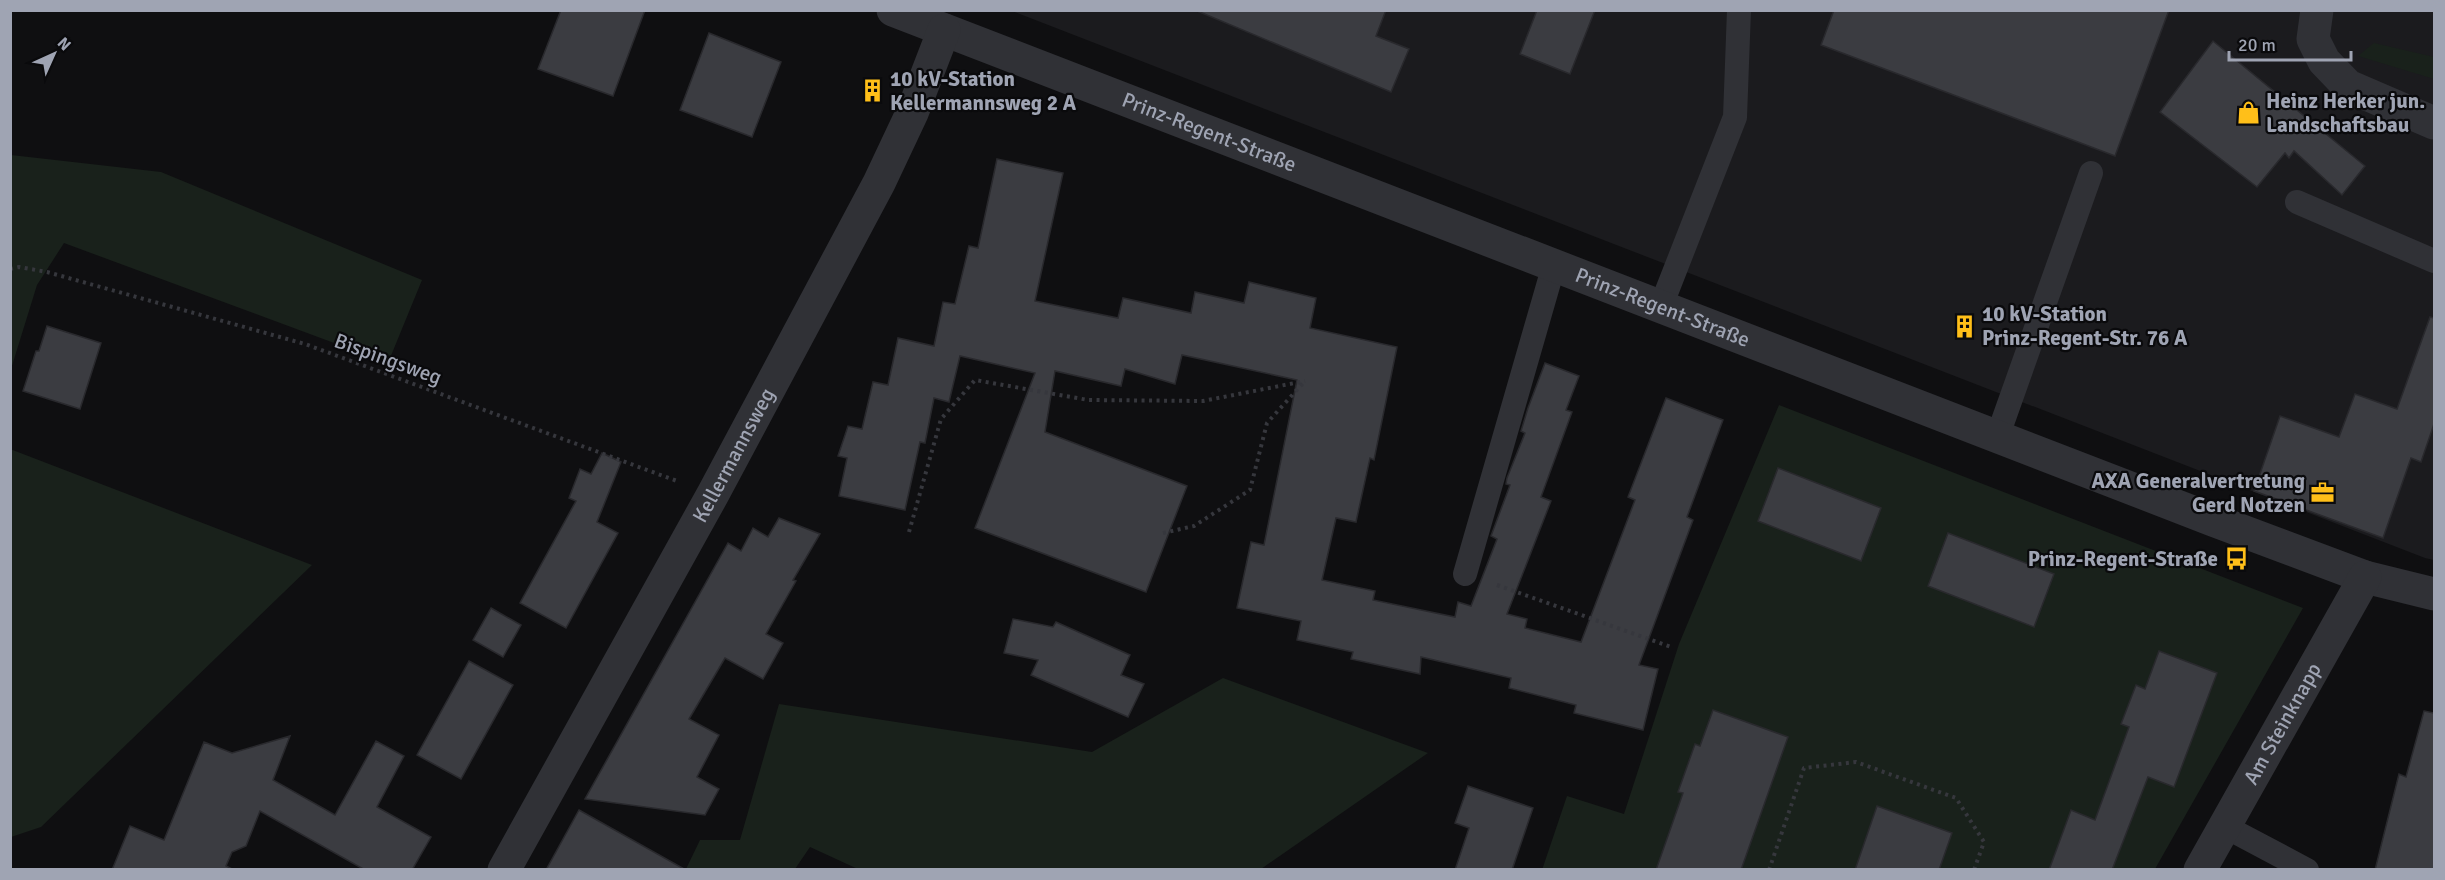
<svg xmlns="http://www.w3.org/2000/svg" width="2445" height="880" font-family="Signika,sans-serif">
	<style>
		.built { fill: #1b1b1e }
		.green { fill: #19211b }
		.building { fill: #3b3c41; stroke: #29292d; stroke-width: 1.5 }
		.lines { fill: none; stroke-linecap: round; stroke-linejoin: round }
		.path { stroke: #36373d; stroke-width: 4; stroke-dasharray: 3 4.5; stroke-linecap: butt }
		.lane { stroke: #303136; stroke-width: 24 }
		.street { stroke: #303136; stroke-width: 33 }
		.labels { text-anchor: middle; stroke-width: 4.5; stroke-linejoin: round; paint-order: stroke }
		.poi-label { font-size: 21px; font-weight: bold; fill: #9fa4b3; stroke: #0a0a0c; text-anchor: start }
		.street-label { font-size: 21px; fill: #9fa4b3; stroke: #0a0a0c }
	</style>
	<rect width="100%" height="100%" fill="#0f0f11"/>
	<path class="built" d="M 1012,11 L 2434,11 L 2434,560 L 2425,558 Z"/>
	<g class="green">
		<path d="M 2374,43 L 2434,57 L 2434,79 L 2358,56 Z"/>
		<path d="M 11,155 L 161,172 L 422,280 L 388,363 L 64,243 L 37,285 L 11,369 Z"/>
		<path d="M 1779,405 L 2303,608 L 2155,869 L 1542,870 L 1567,796 L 1624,814 L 1679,644 Z"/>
		<path d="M 10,449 L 312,565 L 41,827 L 11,837 Z"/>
		<path d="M 1223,678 L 1428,753 L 1261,869 L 860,870 L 810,847 L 795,869 L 686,869 L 700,840 L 740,840 L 779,704 L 1092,752 Z"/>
	</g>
	<g class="building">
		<path d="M 561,10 L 645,10 L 613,96 L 538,69 Z"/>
		<path d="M 1195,10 L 1386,10 L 1376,36 L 1409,49 L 1391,92 Z"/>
		<path d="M 1537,10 L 1595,10 L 1570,74 L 1520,54 Z"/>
		<path d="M 1834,10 L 2169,10 L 2115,156 L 1821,45 Z"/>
		<path d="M 709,33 L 781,62 L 752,137 L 680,110 Z"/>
		<path d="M 2213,41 L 2365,166 L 2342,195 L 2294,151 L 2289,158 L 2285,153 L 2257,187 L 2160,112 Z"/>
		<path d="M 997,159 L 1063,173 L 1035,301 L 1118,318 L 1123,298 L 1191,313 L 1195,292 L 1244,303 L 1249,282 L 1316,298 L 1310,328 L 1397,347 L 1374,460 L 1370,458 L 1356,522 L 1336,518 L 1322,580 L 1375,591 L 1373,600 L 1455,617 L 1458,602 L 1471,606 L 1497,539 L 1491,536 L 1510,485 L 1506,484 L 1507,478 L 1525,433 L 1521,431 L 1528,408 L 1545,363 L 1579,376 L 1566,410 L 1572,412 L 1541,497 L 1551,501 L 1507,614 L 1527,619 L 1525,628 L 1581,642 L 1635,500 L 1628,497 L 1666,398 L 1723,420 L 1687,517 L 1693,520 L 1639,665 L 1658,669 L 1643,730 L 1574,713 L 1576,705 L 1509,688 L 1511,678 L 1421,657 L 1420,674 L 1351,659 L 1353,652 L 1297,640 L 1301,621 L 1237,608 L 1251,542 L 1264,545 L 1297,380 L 1182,355 L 1175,384 L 1125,369 L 1121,386 L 1055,371 L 1045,432 L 1187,486 L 1146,592 L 975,528 L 1035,373 L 960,356 L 949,402 L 934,398 L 925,443 L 920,442 L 905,510 L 839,496 L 847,458 L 838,456 L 848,426 L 862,429 L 873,382 L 888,385 L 898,338 L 934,346 L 943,302 L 955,304 L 969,246 L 978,248 Z"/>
		<path d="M 2430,317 L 2434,318 L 2434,424 L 2421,462 L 2411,458 L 2383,538 L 2254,491 L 2280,416 L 2339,437 L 2355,394 L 2397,409 Z"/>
		<path d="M 47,326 L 101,343 L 80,409 L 23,391 L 36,351 L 39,351 Z"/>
		<path d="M 602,453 L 621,462 L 597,522 L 618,533 L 566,628 L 520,603 L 576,501 L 569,498 L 580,469 L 591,474 Z"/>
		<path d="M 1778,468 L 1881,508 L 1861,561 L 1758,521 Z"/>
		<path d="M 779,518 L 820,534 L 793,580 L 796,581 L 766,634 L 783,643 L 763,679 L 725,658 L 689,719 L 719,735 L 697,777 L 719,789 L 705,815 L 585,799 L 728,543 L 741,551 L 753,528 L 768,537 Z"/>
		<path d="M 1948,533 L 2054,574 L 2034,627 L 1928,586 Z"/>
		<path d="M 491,608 L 521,625 L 503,657 L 473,640 Z"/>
		<path d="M 1013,619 L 1053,627 L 1056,622 L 1130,655 L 1121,675 L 1144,684 L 1128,717 L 1031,675 L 1038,660 L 1004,653 Z"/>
		<path d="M 2159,651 L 2217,673 L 2174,787 L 2148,777 L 2112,870 L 2049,870 L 2071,810 L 2095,820 L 2129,727 L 2121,724 L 2136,685 L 2145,689 Z"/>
		<path d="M 469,661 L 513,685 L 461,779 L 417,755 Z"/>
		<path d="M 1713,710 L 1788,737 L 1741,870 L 1656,870 L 1683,793 L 1678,792 L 1695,744 L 1700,746 Z"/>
		<path d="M 2424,711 L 2434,713 L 2434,870 L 2375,870 L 2399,774 L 2406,777 Z"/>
		<path d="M 290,736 L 273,780 L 335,815 L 376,741 L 404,756 L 377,807 L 431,837 L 412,870 L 365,870 L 260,811 L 246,846 L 232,852 L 226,866 L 234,870 L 112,870 L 130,826 L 164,840 L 204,742 L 232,753 Z"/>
		<path d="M 1468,786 L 1533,808 L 1512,870 L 1455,870 L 1469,828 L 1455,823 Z"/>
		<path d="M 1877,806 L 1952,833 L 1939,870 L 1855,870 Z"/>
		<path d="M 579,810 L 686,870 L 546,870 Z"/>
	</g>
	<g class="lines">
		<g class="path">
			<path d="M 10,269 L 19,267 L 47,272 L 305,344 L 677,481"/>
			<path d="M 909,532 L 941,419 L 975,380 L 1088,400 L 1203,401 L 1305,381"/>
			<path d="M 1163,533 L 1194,526 L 1250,490 L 1267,423 L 1304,382"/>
			<path d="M 1497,585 L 1671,647"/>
			<path d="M 1769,870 L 1804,768 L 1856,762 L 1956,798 L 1984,842 L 1974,870"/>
		</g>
		<g class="lane">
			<path d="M 2297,202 L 2434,261"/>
			<path d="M 1661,306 L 1735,117 L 1739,10"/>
			<path d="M 1998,435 L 2091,173"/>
			<path d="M 1465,574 L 1554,265"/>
			<path d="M 2224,826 L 2307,870"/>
		</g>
		<g class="street">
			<path id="s1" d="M 893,10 L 2213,520 L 2365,577 L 2434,594"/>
			<path d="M 2317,10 L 2313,39 L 2324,61 L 2348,86 L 2434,123"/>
			<path id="s2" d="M 504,870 L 713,494 L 879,183 L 912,113 L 944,30"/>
			<path id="s3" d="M 2200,870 L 2365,577"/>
		</g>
	</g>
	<defs>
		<symbol id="building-bare" viewBox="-9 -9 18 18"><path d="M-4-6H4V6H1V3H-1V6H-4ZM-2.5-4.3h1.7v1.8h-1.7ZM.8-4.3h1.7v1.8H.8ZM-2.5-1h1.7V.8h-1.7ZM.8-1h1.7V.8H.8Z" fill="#ffbf19" stroke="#0a0a0c" stroke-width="2.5" paint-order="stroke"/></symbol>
		<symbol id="shop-bare" viewBox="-9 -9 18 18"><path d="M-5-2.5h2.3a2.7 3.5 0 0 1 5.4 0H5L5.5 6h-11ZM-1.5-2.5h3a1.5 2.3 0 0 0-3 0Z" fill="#ffbf19" stroke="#0a0a0c" stroke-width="2.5" paint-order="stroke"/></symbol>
		<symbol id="office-bare" viewBox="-9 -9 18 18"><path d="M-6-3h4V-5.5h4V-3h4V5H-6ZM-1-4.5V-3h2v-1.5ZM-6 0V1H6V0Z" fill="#ffbf19" stroke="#0a0a0c" stroke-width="2.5" paint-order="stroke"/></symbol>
		<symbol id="bus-bare" viewBox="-9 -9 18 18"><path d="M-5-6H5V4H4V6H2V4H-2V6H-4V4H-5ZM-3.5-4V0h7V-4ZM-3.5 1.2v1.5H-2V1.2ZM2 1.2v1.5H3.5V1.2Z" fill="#ffbf19" stroke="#0a0a0c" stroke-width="2.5" paint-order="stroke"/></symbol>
	</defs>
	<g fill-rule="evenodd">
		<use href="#building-bare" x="856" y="74" width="33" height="33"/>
		<use href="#shop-bare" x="2232" y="96" width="33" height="33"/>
		<use href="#building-bare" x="1948" y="310" width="33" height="33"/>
		<use href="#office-bare" x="2306" y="476" width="33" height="33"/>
		<use href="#bus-bare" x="2220" y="542" width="33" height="33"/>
	</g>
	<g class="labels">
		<g class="poi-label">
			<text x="890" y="86">10 kV-Station<tspan x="890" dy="24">Kellermannsweg 2 A</tspan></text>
			<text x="2266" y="108">Heinz Herker jun.<tspan x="2266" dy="24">Landschaftsbau</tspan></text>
			<text x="1982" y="321">10 kV-Station<tspan x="1982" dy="24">Prinz-Regent-Str. 76 A</tspan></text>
			<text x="2305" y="488" text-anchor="end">AXA Generalvertretung<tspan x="2305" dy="24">Gerd Notzen</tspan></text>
			<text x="2218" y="566" text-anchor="end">Prinz-Regent-Straße</text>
		</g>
		<g class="street-label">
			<text dy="7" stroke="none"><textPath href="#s1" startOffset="339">Prinz-Regent-Straße</textPath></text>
			<text dy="7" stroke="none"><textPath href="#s1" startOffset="825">Prinz-Regent-Straße</textPath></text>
			<text transform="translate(388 359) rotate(20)" y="7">Bispingsweg</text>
			<text dy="7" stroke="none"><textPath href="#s2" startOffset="474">Kellermannsweg</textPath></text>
			<text dy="7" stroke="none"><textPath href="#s3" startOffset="168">Am Steinknapp</textPath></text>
		</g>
	</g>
	<rect width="2445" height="880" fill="none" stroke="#9fa4b3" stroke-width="24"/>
	<g transform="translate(54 54) rotate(45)" stroke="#0a0a0c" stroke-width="4.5" paint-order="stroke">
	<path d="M0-4.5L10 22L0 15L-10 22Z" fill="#9fa4b3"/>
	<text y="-9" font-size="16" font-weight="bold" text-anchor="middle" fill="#9fa4b3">N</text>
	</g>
	<path d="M2229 51v9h122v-9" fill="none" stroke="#9fa4b3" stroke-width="3"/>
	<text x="2238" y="51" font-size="18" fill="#9fa4b3" stroke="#0a0a0c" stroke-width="4.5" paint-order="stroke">20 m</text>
</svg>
